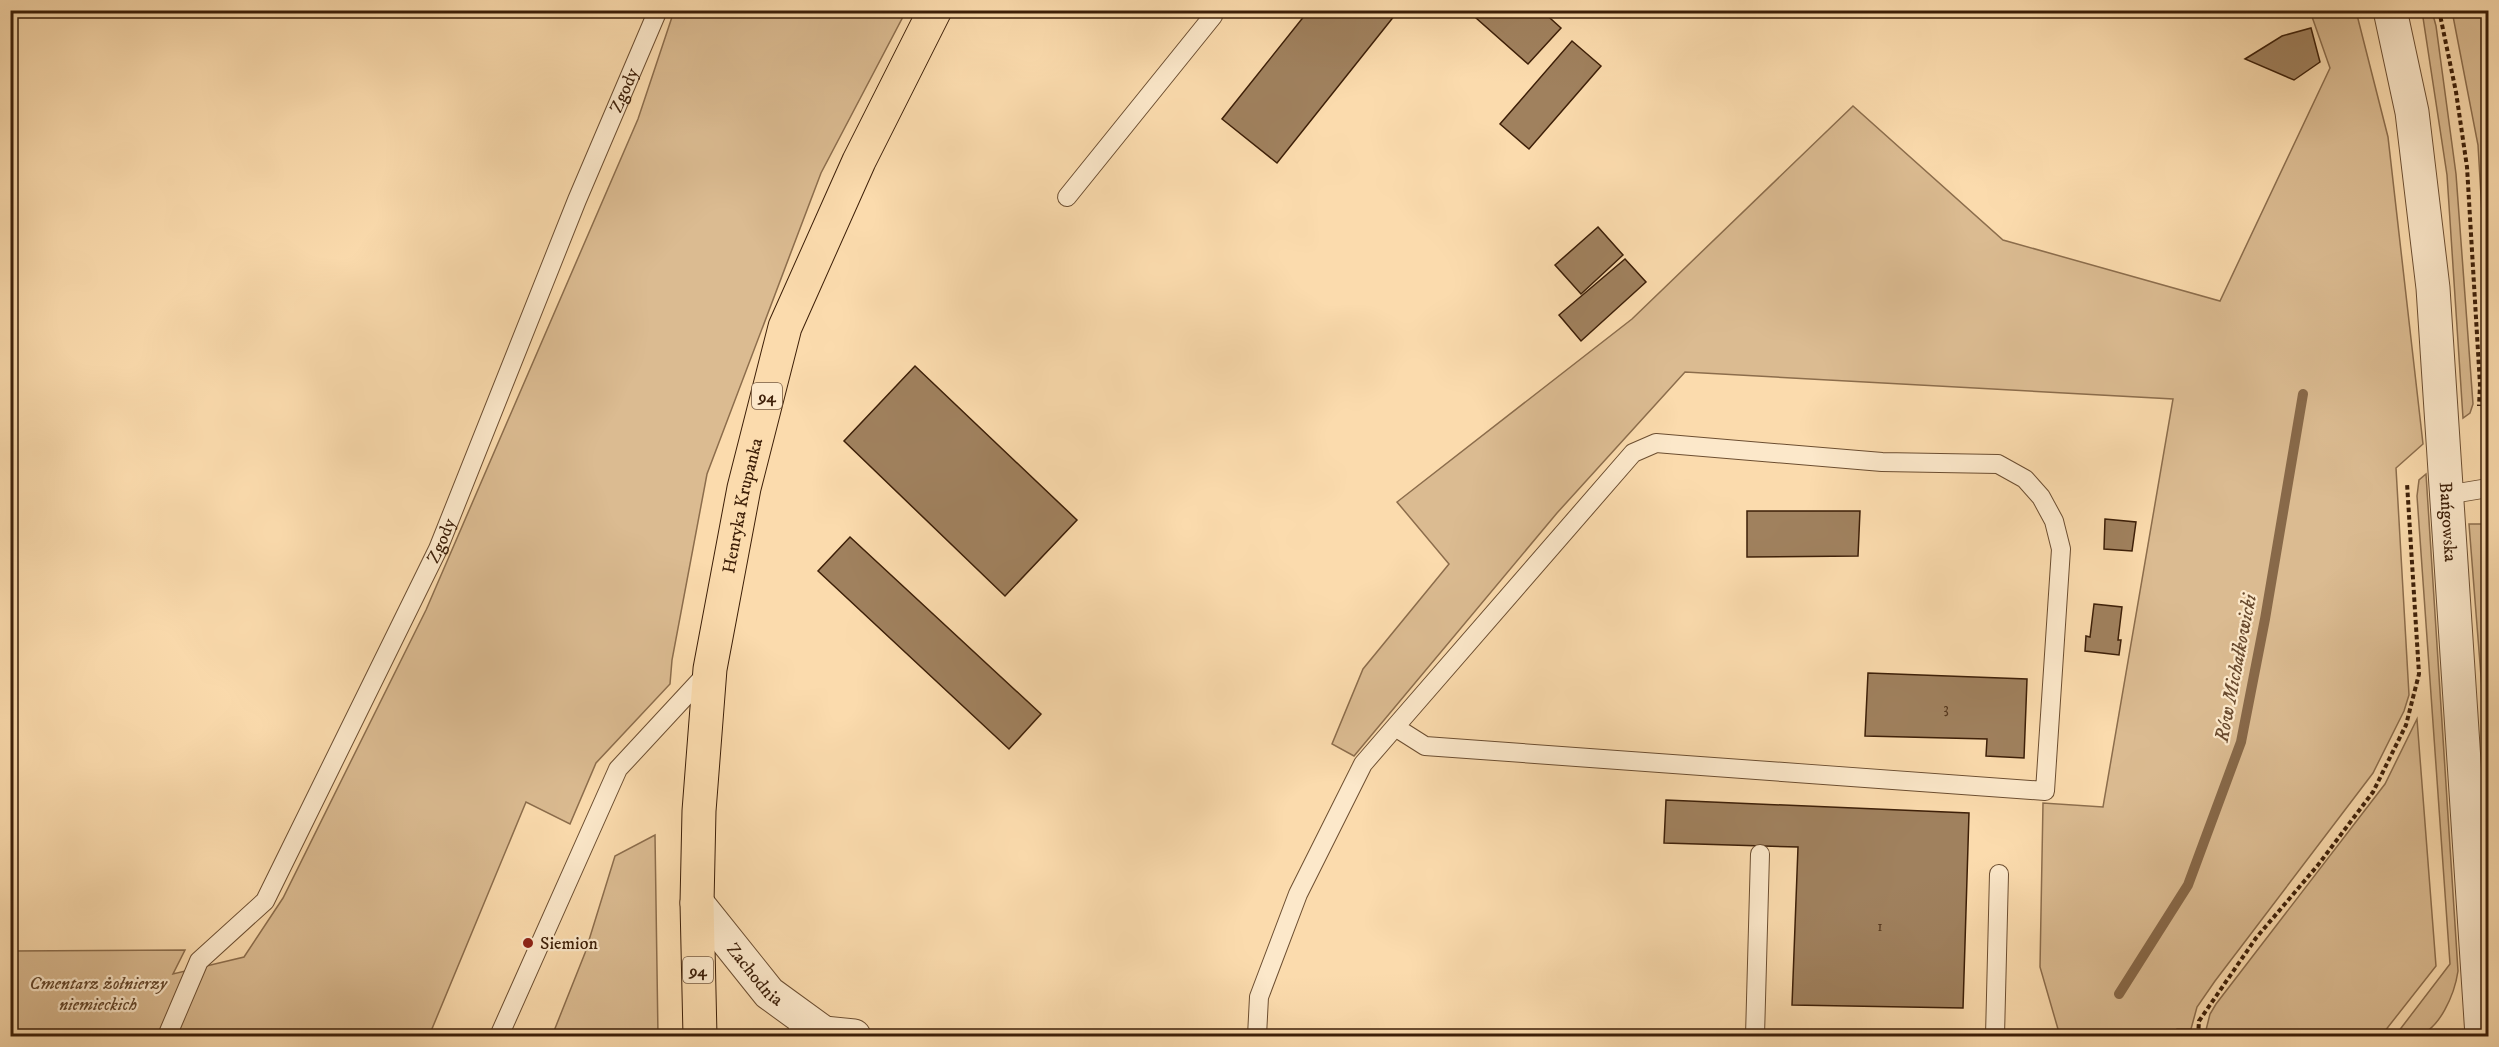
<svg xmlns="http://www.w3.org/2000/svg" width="2499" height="1047" font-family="'IM FELL DW Pica',serif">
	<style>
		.green { fill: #dbbb91; stroke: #8c6d4c; stroke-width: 1.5 }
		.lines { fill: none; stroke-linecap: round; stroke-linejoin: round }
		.stream { stroke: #886949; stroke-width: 10 }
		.building { fill: #a0815e; stroke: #3d1f08; stroke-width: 1.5 }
		.service-casing { stroke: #6c4e31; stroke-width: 20 }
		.minor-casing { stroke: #6c4e31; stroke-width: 35 }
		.tertiary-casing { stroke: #6c4e31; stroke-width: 35 }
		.primary-casing { stroke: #3d1f08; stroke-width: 35 }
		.path { stroke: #3d1f08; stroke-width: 4; stroke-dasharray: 4.5 3; stroke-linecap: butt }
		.service { stroke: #fce8ca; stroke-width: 18 }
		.minor { stroke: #fce8ca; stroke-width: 33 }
		.tertiary { stroke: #fce8ca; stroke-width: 33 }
		.primary { stroke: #fbdbad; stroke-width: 33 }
		.poi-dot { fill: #8f2418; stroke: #fce8ca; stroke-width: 2 }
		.labels { text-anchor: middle; stroke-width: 4.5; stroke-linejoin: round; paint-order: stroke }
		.number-label { font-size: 15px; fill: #56381e }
		.shield { fill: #fce8ca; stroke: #765b42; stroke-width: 1.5 }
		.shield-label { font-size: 16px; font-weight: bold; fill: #3d1f08 }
		.street-label { font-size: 18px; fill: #3d1f08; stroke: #fce8ca }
		.poi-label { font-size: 18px; fill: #3d1f08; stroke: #fce8ca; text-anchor: start }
		.park-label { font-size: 18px; font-style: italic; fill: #64462a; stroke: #fce8ca }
		.water-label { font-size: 20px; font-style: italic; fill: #694a2e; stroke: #fce8ca }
	</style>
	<rect width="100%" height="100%" fill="#fbdbad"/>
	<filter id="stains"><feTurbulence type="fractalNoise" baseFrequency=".00333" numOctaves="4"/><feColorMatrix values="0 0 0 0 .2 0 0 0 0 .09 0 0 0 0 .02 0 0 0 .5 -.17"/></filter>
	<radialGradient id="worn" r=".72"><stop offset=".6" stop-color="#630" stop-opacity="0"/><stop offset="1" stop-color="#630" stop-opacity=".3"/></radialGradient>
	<g class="green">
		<path d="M 674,11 L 906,11 L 821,173 L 707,474 L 672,660 L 670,684 L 596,763 L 570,824 L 526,802 L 429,1036 L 11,1036 L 10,951 L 185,950 L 173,974 L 244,957 L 283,898 L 426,610 L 638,119 Z"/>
		<path d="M 2310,11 L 2356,11 L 2388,137 L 2423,444 L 2396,468 L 2409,695 L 2404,711 L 2373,773 L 2215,981 L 2197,1007 L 2191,1029 L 2177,1029 L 2168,1036 L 2060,1036 L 2040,967 L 2043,803 L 2103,807 L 2173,399 L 1685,372 L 1557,513 L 1354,756 L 1332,744 L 1363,669 L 1449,564 L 1397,502 L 1632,319 L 1853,106 L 2003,240 L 2220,301 L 2330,68 Z"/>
		<path d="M 2422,11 L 2432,11 L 2436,26 L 2456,174 L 2473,404 L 2470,413 L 2463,418 L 2447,175 Z"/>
		<path d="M 2452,11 L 2488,11 L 2488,314 L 2478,145 Z"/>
		<path d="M 2426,474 L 2458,971 C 2455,992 2440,1032 2415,1036 C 2409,1037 2402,1037 2395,1036 L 2450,964 L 2417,496 L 2419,480 Z"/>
		<path d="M 2469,524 L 2488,524 L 2488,765 Z"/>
		<path d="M 2417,719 L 2436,966 L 2381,1036 L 2206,1030 L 2210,1014 L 2216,1004 L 2385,784 Z"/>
		<path d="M 655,835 L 658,1036 L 552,1036 L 585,953 L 615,856 Z"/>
	</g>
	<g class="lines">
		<path class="stream" d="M 2119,994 L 2188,885 L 2241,742 L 2265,619 L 2303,394"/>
	</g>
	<g class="building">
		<path d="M 1309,10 L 1399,10 L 1277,163 L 1222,119 Z"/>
		<path d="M 1467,10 L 1541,10 L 1561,28 L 1528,64 Z"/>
		<path d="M 2311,28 L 2320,62 L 2294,80 L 2245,59 L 2282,36 Z"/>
		<path d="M 1572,41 L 1601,66 L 1529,149 L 1500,124 Z"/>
		<path d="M 1598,227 L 1623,255 L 1581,294 L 1555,265 Z"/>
		<path d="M 1625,259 L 1646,282 L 1581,341 L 1559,315 Z"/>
		<path d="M 915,366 L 1077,520 L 1005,596 L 844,441 Z"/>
		<path d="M 1747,511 L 1860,511 L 1858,556 L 1747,557 Z"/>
		<path d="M 2105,519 L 2136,522 L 2132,551 L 2104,549 Z"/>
		<path d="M 850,537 L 1041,714 L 1009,749 L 818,571 Z"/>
		<path d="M 2094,604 L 2122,607 L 2118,640 L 2121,640 L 2119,655 L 2085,651 L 2086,636 L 2090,637 Z"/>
		<path d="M 1868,673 L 2027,679 L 2024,758 L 1986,756 L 1987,739 L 1865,736 Z"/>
		<path d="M 1666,800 L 1969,813 L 1963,1008 L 1792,1005 L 1798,847 L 1664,843 Z"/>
	</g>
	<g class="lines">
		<defs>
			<g id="service">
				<path d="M 1067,197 L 1213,16"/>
				<path d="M 2446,495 L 2488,488"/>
				<path id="s1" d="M 167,1036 L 199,961 L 265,901 L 438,549 L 577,200 L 658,10"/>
				<path d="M 499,1036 L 618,769 L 707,673"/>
				<path d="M 1257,1036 L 1259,997 L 1298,894 L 1363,764 L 1395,727 L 1633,453 L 1656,443 L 1882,462 L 1998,464 L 2025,479 L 2041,497 L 2054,521 L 2061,549 L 2045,791 L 1425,746 L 1395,727"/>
				<path d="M 1755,1036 L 1760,854"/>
				<path d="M 1995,1036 L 1999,874"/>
			</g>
			<g id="minor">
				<path id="s2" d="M 697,903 L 769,993 L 824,1033"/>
				<path d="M 804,1035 L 824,1033 L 854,1036"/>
			</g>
			<g id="tertiary">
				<path id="s3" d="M 2390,10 L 2412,112 L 2433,288 L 2482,1036"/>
			</g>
			<g id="primary">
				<path id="s4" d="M 700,1036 L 697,903 L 699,811 L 710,669 L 744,488 L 785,327 L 859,161 L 935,10"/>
			</g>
		</defs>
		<use href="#service" class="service-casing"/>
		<use href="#minor" class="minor-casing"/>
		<use href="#tertiary" class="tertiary-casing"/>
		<use href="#primary" class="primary-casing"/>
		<g class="path">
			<path d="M 2439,10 L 2456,92 L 2467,167 L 2480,385 L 2479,406"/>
			<path d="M 2198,1036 L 2199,1021 L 2256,938 L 2318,865 L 2373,792 L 2406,725 L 2419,674 L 2407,483"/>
		</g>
		<use href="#service" class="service"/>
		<use href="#minor" class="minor"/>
		<use href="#tertiary" class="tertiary"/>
		<use href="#primary" class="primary"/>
	</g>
	<circle class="poi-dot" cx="528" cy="943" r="6"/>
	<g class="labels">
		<g class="number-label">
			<text x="1946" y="713">3</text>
			<text x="1880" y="931">1</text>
		</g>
		<g class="shield">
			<rect x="752" y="383" width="30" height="26" rx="4.5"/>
			<rect x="683" y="957" width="30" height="26" rx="4.5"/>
		</g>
		<g class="shield-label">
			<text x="767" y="402">94</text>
			<text x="698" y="976">94</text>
		</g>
		<g class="street-label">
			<text dy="6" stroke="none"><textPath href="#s1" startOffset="1058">Zgody</textPath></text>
			<text dy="6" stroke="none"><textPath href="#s4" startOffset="534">Henryka Krupanka</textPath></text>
			<text dy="6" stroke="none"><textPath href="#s3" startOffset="516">Bańgowska</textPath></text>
			<text dy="6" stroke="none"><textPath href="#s1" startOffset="572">Zgody</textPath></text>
			<text dy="6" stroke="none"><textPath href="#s2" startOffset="92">Zachodnia</textPath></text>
		</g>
		<g class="poi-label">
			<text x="540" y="949">Siemion</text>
		</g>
		<g class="park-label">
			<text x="98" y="989">Cmentarz żołnierzy<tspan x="98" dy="21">niemieckich</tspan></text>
		</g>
		<g class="water-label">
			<text transform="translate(2235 668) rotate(-79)" y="7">Rów Michałkowicki</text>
		</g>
	</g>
	<rect width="2499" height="1047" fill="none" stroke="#fbdbad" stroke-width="36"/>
	<rect x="12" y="12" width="2475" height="1023" fill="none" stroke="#3d1f08" stroke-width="3"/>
	<rect x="18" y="18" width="2463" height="1011" fill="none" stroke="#3d1f08" stroke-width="1.5"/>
	<rect width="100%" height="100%" filter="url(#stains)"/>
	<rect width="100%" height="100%" fill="url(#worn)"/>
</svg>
